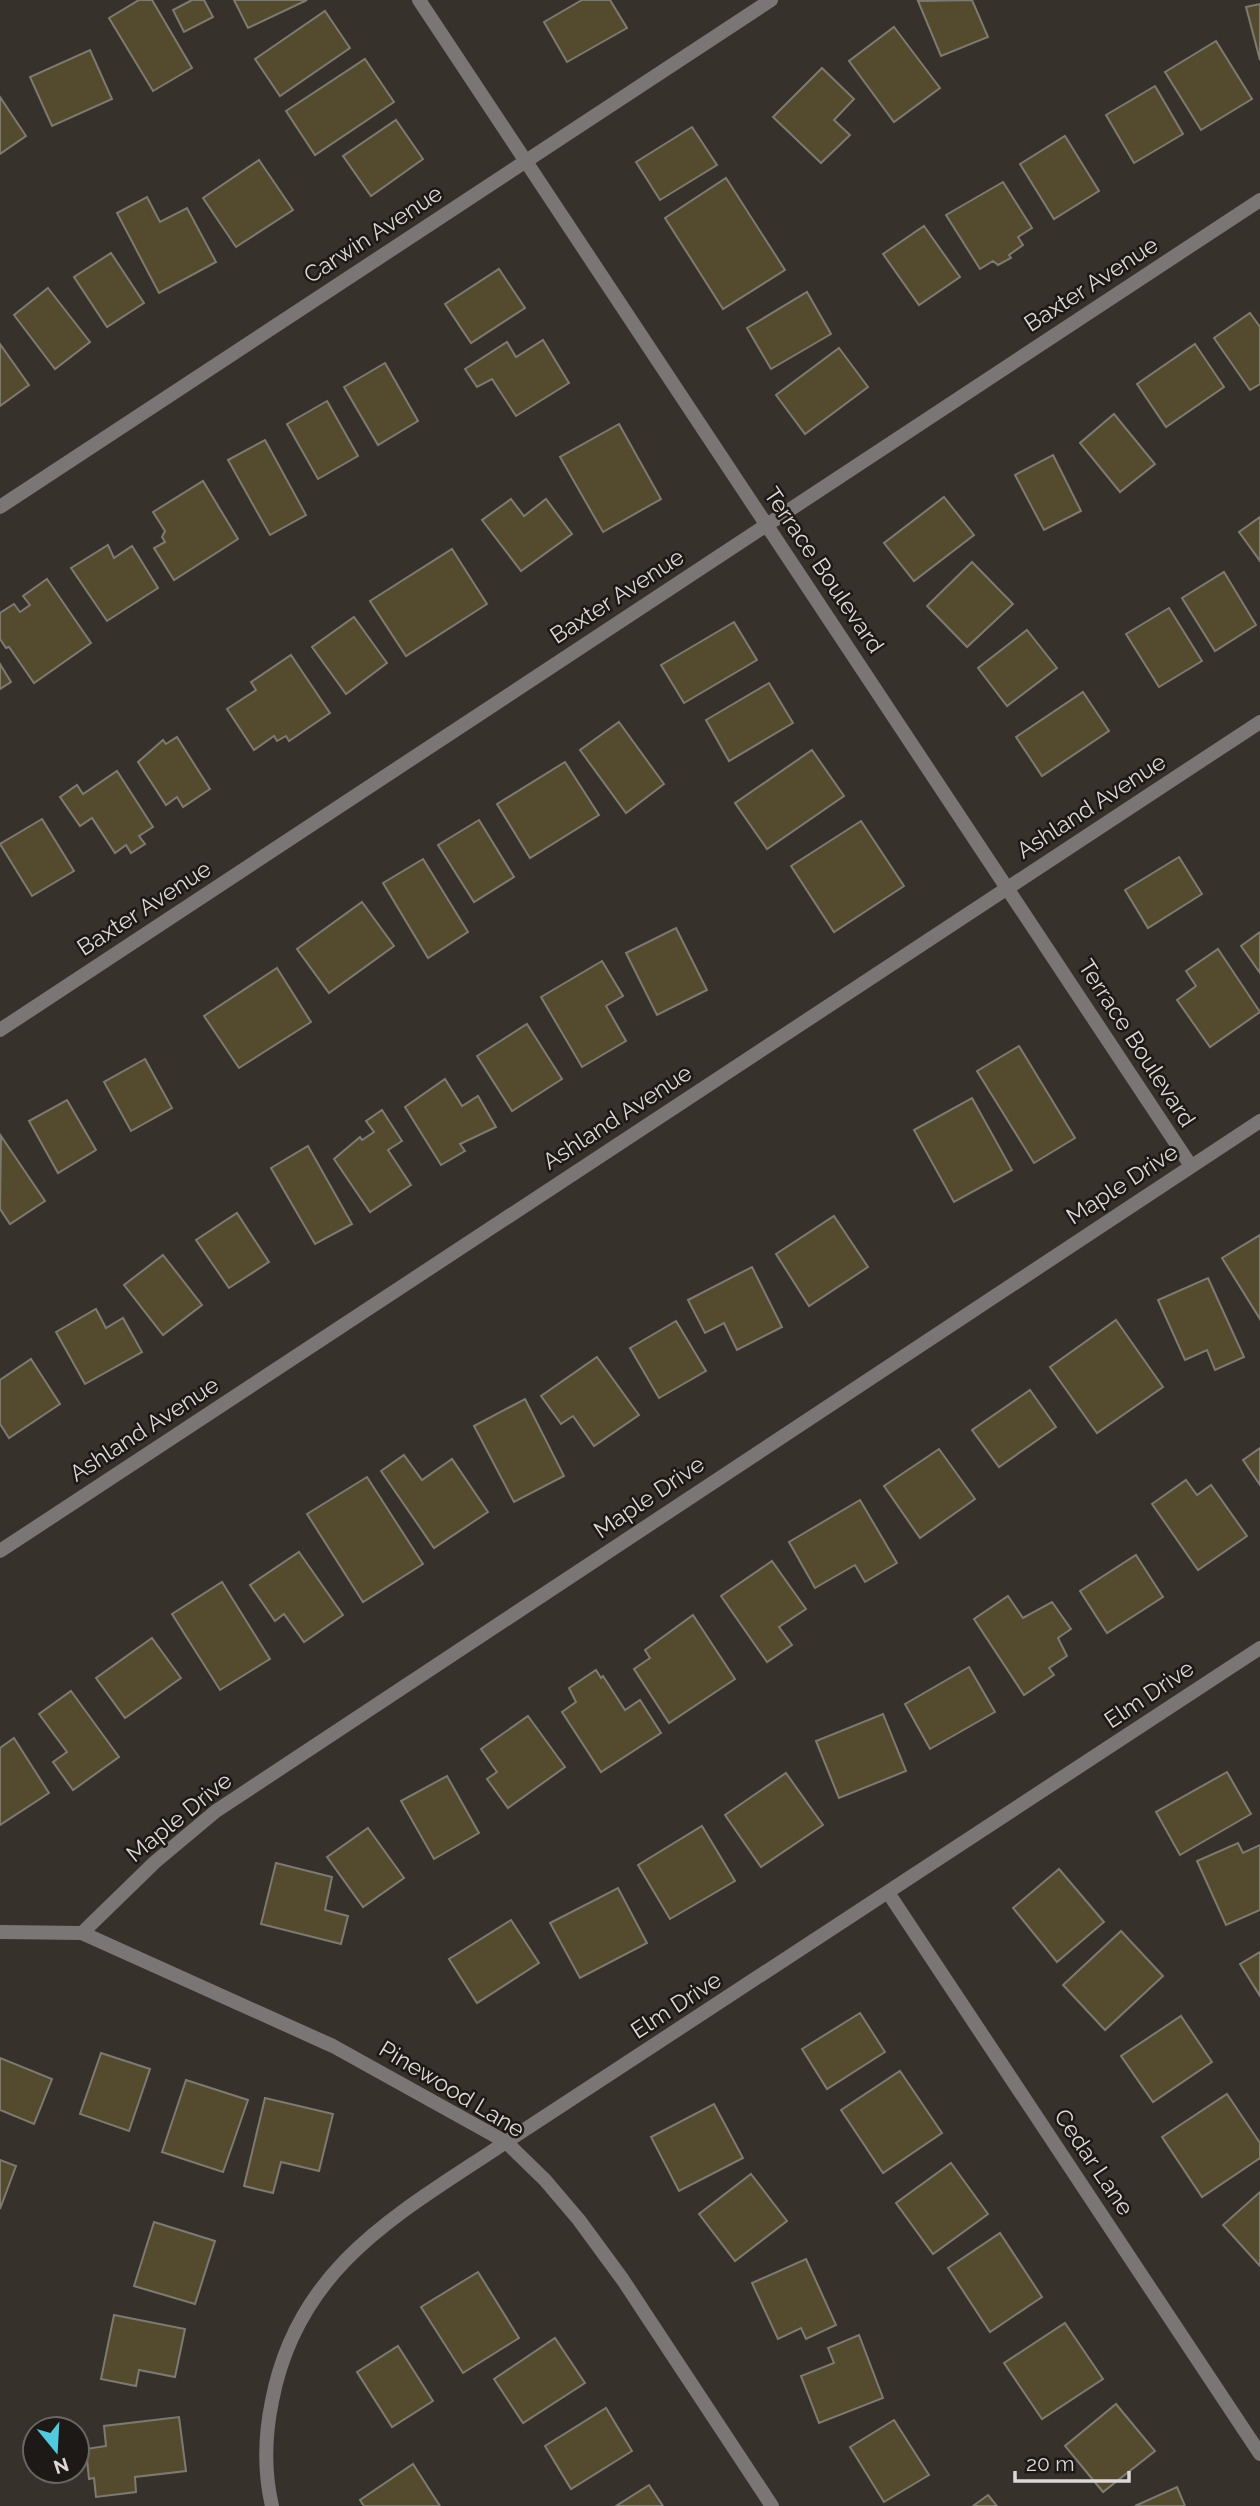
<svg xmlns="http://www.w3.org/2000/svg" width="1260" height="2506" font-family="Raleway,sans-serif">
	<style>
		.building { fill: #544b2f; stroke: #7d7a71; stroke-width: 2 }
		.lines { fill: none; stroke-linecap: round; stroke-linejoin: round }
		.street { stroke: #7a7675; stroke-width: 14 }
		.labels { text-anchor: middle; stroke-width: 5; stroke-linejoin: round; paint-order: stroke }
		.street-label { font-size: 23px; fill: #ded9d6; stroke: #1c1917 }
	</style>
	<rect width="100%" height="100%" fill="#37312b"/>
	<g class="building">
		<path d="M 139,0 L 152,0 L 192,68 L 153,91 L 109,18 Z"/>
		<path d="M 192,0 L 204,0 L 213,17 L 184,32 L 173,10 Z"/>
		<path d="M 234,0 L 307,0 L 248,28 Z"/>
		<path d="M 582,0 L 610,0 L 627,28 L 567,62 L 544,22 Z"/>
		<path d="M 972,0 L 988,37 L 941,56 L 918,1 Z"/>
		<path d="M 1260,4 L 1260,60 L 1246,7 Z"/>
		<path d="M 325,11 L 350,48 L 280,96 L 255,59 Z"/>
		<path d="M 894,27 L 940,88 L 894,122 L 849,61 Z"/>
		<path d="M 1216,41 L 1252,99 L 1201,130 L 1165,72 Z"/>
		<path d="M 90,50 L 112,99 L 52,126 L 30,77 Z"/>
		<path d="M 365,59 L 394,102 L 315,155 L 286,111 Z"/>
		<path d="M 822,68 L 854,99 L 834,120 L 850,135 L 821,163 L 773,117 Z"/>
		<path d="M 1155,86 L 1183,134 L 1134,163 L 1106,115 Z"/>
		<path d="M 0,97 L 26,136 L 0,154 Z"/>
		<path d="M 396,120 L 423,159 L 371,196 L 343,156 Z"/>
		<path d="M 692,127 L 717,165 L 660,200 L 636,162 Z"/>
		<path d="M 1065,136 L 1099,191 L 1054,219 L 1020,164 Z"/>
		<path d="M 259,160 L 293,210 L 236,247 L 203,198 Z"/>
		<path d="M 726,178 L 785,270 L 723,309 L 665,218 Z"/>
		<path d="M 1003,182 L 1032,228 L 1018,237 L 1023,245 L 1009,255 L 1011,258 L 998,265 L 993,261 L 980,269 L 946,215 Z"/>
		<path d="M 147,197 L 160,222 L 187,208 L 216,262 L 159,293 L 117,213 Z"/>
		<path d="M 924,226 L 960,277 L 919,305 L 883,254 Z"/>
		<path d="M 111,253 L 144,303 L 107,327 L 74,277 Z"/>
		<path d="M 499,269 L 525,308 L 471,343 L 445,304 Z"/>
		<path d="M 48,288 L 90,342 L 55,369 L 14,315 Z"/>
		<path d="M 807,292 L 831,334 L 771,369 L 747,328 Z"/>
		<path d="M 1250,313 L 1260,327 L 1260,384 L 1250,390 L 1214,338 Z"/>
		<path d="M 543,340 L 569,383 L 516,416 L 492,379 L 477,387 L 465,369 L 507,342 L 516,357 Z"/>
		<path d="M 0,344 L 29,385 L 0,406 Z"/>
		<path d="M 1195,344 L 1224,387 L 1166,427 L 1137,384 Z"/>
		<path d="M 839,348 L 868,387 L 805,434 L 776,395 Z"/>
		<path d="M 385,363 L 418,421 L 378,445 L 344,387 Z"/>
		<path d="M 327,401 L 358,456 L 318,479 L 287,424 Z"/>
		<path d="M 1114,414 L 1155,464 L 1120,492 L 1080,443 Z"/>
		<path d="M 619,424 L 661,499 L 603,532 L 560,457 Z"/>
		<path d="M 265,440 L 306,515 L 270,535 L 228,460 Z"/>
		<path d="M 1053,455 L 1081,511 L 1044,530 L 1015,475 Z"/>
		<path d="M 203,481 L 238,539 L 174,580 L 154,548 L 165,542 L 162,537 L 165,531 L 153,512 Z"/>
		<path d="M 944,497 L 974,535 L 914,581 L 884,543 Z"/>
		<path d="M 511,499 L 524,516 L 546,499 L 572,534 L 521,571 L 482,520 Z"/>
		<path d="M 1260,517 L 1260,561 L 1239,532 Z"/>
		<path d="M 108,545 L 114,558 L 132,546 L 158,588 L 107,621 L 71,568 Z"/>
		<path d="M 452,549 L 487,604 L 406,656 L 370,601 Z"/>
		<path d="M 972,562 L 1013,604 L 967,647 L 927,606 Z"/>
		<path d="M 1224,572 L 1256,625 L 1215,651 L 1182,598 Z"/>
		<path d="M 47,579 L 91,643 L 34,683 L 9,647 L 6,648 L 0,639 L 0,613 L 14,604 L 20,612 L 30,605 L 23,596 Z"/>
		<path d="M 1169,608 L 1202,661 L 1159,687 L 1126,634 Z"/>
		<path d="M 354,617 L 387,663 L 346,694 L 312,647 Z"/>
		<path d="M 734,622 L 757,660 L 684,703 L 661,665 Z"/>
		<path d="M 1027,630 L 1057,668 L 1007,706 L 978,668 Z"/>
		<path d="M 291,655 L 330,713 L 289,741 L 286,736 L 277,741 L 274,736 L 254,750 L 227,709 L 256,690 L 251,682 Z"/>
		<path d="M 0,664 L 11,682 L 0,689 Z"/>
		<path d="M 769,683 L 793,723 L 729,761 L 706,720 Z"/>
		<path d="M 1083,692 L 1109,731 L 1042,776 L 1016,737 Z"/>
		<path d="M 619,722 L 664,784 L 626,813 L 580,750 Z"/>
		<path d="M 177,737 L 210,789 L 183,807 L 177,797 L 166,805 L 138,762 L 163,740 L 166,744 Z"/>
		<path d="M 812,750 L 844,796 L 767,849 L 735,803 Z"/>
		<path d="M 565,762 L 599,815 L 530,858 L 497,804 Z"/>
		<path d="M 117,771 L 153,827 L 139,836 L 145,844 L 131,853 L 126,845 L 115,853 L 92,818 L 80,826 L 60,797 L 77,785 L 83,794 Z"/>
		<path d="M 42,819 L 74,871 L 32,896 L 0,844 Z"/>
		<path d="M 479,820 L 514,877 L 474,902 L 438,845 Z"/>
		<path d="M 861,821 L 904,886 L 834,932 L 791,866 Z"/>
		<path d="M 1179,857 L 1202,894 L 1148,928 L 1125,890 Z"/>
		<path d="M 423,859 L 468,932 L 428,958 L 383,883 Z"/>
		<path d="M 362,902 L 394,946 L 329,993 L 297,949 Z"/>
		<path d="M 676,928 L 707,990 L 657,1015 L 626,953 Z"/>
		<path d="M 1260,932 L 1260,973 L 1241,946 Z"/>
		<path d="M 1218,949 L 1260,1012 L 1210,1047 L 1177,1000 L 1196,986 L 1186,971 Z"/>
		<path d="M 602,961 L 623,996 L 606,1006 L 626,1041 L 582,1067 L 541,997 Z"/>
		<path d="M 277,968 L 311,1022 L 239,1068 L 204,1016 Z"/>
		<path d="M 527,1024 L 562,1079 L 512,1111 L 477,1056 Z"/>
		<path d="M 1019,1046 L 1075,1138 L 1034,1163 L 977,1071 Z"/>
		<path d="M 145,1059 L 172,1108 L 131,1131 L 104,1082 Z"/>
		<path d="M 445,1079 L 462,1106 L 478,1096 L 496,1127 L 460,1144 L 465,1151 L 441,1165 L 405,1107 Z"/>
		<path d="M 972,1098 L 1012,1170 L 954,1202 L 914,1130 Z"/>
		<path d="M 67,1100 L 96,1150 L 58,1173 L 29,1121 Z"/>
		<path d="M 382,1110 L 402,1141 L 388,1150 L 411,1185 L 370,1212 L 334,1159 L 360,1137 L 362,1140 L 374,1132 L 366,1121 Z"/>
		<path d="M 1,1136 L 45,1201 L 10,1224 L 0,1209 Z"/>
		<path d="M 308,1146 L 352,1224 L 315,1244 L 271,1168 Z"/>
		<path d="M 237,1213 L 269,1262 L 229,1288 L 196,1240 Z"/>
		<path d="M 834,1216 L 868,1267 L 809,1306 L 776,1254 Z"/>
		<path d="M 1260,1235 L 1260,1319 L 1222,1258 Z"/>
		<path d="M 163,1255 L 202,1305 L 163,1335 L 124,1285 Z"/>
		<path d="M 752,1267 L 782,1327 L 737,1350 L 724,1323 L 705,1333 L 688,1300 Z"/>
		<path d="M 1208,1278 L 1244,1357 L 1215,1370 L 1207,1350 L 1185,1360 L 1158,1300 Z"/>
		<path d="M 96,1309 L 106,1328 L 123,1318 L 142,1352 L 85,1384 L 56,1332 Z"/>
		<path d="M 1116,1320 L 1163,1387 L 1097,1433 L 1050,1367 Z"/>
		<path d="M 676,1321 L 706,1371 L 659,1398 L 630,1348 Z"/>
		<path d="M 597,1357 L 639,1415 L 594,1446 L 573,1416 L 561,1424 L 541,1396 Z"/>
		<path d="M 31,1359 L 60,1404 L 9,1438 L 0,1424 L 0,1380 Z"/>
		<path d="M 1030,1390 L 1056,1427 L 999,1467 L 972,1430 Z"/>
		<path d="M 525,1399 L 564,1476 L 514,1502 L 474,1426 Z"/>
		<path d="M 1260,1448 L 1260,1485 L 1243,1460 Z"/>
		<path d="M 939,1449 L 975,1499 L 920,1538 L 884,1486 Z"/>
		<path d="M 404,1455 L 422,1480 L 452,1459 L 488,1512 L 434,1548 L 381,1471 Z"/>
		<path d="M 367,1477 L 423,1564 L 363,1602 L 307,1514 Z"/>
		<path d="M 1186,1480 L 1197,1495 L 1211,1485 L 1247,1536 L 1198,1570 L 1152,1504 Z"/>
		<path d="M 860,1500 L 897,1563 L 865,1582 L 855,1565 L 815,1588 L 789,1542 Z"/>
		<path d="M 299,1552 L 343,1615 L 304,1642 L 284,1614 L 275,1621 L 250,1585 Z"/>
		<path d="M 1136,1555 L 1163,1597 L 1107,1633 L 1080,1591 Z"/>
		<path d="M 772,1561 L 806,1609 L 779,1627 L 792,1645 L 767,1662 L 721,1596 Z"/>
		<path d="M 222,1582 L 270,1659 L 220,1690 L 172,1614 Z"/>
		<path d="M 1008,1596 L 1023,1618 L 1052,1602 L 1071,1629 L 1058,1638 L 1067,1656 L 1049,1668 L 1054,1675 L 1024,1695 L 974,1619 Z"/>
		<path d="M 693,1615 L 735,1679 L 669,1723 L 634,1669 L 650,1658 L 645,1650 Z"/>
		<path d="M 152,1638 L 181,1678 L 125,1718 L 96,1678 Z"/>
		<path d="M 969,1667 L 995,1712 L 930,1749 L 905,1704 Z"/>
		<path d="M 596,1670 L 601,1678 L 603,1676 L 625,1710 L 640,1700 L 661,1733 L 601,1772 L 562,1712 L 576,1702 L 569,1688 Z"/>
		<path d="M 71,1691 L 119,1757 L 73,1790 L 53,1762 L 67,1752 L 39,1714 Z"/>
		<path d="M 883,1714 L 906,1771 L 839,1798 L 816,1741 Z"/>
		<path d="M 528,1716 L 565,1767 L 508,1808 L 487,1779 L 497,1772 L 481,1749 Z"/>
		<path d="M 14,1738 L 49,1793 L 0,1825 L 0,1748 Z"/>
		<path d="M 1227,1772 L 1251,1814 L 1180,1855 L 1156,1812 Z"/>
		<path d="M 786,1773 L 823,1825 L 761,1867 L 725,1815 Z"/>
		<path d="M 447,1776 L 479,1833 L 434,1859 L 401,1801 Z"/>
		<path d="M 702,1826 L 735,1881 L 670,1919 L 638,1865 Z"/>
		<path d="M 368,1828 L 404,1878 L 363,1907 L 327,1857 Z"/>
		<path d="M 1238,1843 L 1243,1853 L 1260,1845 L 1260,1910 L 1226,1925 L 1197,1861 Z"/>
		<path d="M 276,1863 L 332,1877 L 325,1910 L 348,1916 L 341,1944 L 261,1924 Z"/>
		<path d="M 1059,1869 L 1104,1922 L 1057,1962 L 1013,1908 Z"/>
		<path d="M 618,1888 L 647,1943 L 580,1978 L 550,1923 Z"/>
		<path d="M 511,1920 L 539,1963 L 477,2003 L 449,1959 Z"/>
		<path d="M 1121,1931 L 1163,1976 L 1105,2030 L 1063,1985 Z"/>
		<path d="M 1260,1952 L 1260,1996 L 1240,1964 Z"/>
		<path d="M 860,2013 L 885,2052 L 827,2089 L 802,2049 Z"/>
		<path d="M 1181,2016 L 1212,2062 L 1153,2102 L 1121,2056 Z"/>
		<path d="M 101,2053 L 150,2069 L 129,2131 L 80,2114 Z"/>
		<path d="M 0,2058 L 52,2079 L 34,2124 L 0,2110 Z"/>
		<path d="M 900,2071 L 942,2133 L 883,2173 L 841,2110 Z"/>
		<path d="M 186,2080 L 248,2100 L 223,2172 L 162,2152 Z"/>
		<path d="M 1227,2094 L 1260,2143 L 1260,2158 L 1202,2197 L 1162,2137 Z"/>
		<path d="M 265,2098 L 333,2114 L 319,2171 L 281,2162 L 273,2193 L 244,2186 Z"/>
		<path d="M 714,2104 L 743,2158 L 679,2191 L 651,2137 Z"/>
		<path d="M 0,2160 L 16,2166 L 0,2209 Z"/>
		<path d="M 951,2163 L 988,2214 L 933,2254 L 896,2203 Z"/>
		<path d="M 751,2174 L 787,2221 L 735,2261 L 699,2214 Z"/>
		<path d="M 1260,2192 L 1260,2266 L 1223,2225 Z"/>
		<path d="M 154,2222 L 215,2241 L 195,2304 L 134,2286 Z"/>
		<path d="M 1000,2233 L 1042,2297 L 990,2332 L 948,2268 Z"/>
		<path d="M 806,2259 L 836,2325 L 806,2339 L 801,2328 L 778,2339 L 752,2283 Z"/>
		<path d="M 478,2272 L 519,2338 L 463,2373 L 421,2307 Z"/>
		<path d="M 114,2315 L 185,2329 L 175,2377 L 139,2370 L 136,2386 L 101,2379 Z"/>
		<path d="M 1065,2323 L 1103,2379 L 1042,2419 L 1004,2363 Z"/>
		<path d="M 859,2335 L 883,2398 L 819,2423 L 801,2376 L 834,2363 L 828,2348 Z"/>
		<path d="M 555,2338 L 585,2383 L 523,2423 L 494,2379 Z"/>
		<path d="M 398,2346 L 433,2401 L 392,2427 L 357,2372 Z"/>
		<path d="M 1116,2404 L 1155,2451 L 1103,2492 L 1065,2446 Z"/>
		<path d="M 606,2408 L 632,2451 L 571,2489 L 545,2446 Z"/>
		<path d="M 179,2417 L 186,2471 L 135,2477 L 136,2492 L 96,2497 L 94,2478 L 89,2479 L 86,2449 L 106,2446 L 104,2426 Z"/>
		<path d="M 894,2420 L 929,2475 L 884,2502 L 850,2447 Z"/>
		<path d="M 413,2464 L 440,2506 L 364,2506 L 360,2500 Z"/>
		<path d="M 649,2485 L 663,2506 L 616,2506 Z"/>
		<path d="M 1177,2487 L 1185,2506 L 1135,2506 Z"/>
		<path d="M 988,2495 L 997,2506 L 973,2506 Z"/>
	</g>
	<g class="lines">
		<g class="street">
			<path d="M 419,0 L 1191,1166"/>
			<path d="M 0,507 L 771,0"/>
			<path d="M 0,1030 L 1260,200"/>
			<path d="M 0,1551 L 1260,722"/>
			<path d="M 889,1894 L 1260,2454"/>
			<path d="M 0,1932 L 82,1933 L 333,2046 L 506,2142 L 545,2180 L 579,2220 L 623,2280 L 772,2506"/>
			<path d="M 82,1933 L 155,1862 L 216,1811 L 1260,1121"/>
			<path d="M 272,2506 C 264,2472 265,2435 272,2401 C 298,2265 400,2213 506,2142 L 1260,1648"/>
		</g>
	</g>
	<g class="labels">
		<g class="street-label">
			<text transform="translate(373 234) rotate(-33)" y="8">Carwin Avenue</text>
			<text transform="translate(1091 284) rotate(-33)" y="8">Baxter Avenue</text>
			<text transform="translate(824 570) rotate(56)" y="8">Terrace Boulevard</text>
			<text transform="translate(617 596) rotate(-33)" y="8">Baxter Avenue</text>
			<text transform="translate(1091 806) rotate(-33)" y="8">Ashland Avenue</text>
			<text transform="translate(144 908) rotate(-33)" y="8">Baxter Avenue</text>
			<text transform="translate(1137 1043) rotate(57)" y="8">Terrace Boulevard</text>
			<text transform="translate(617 1117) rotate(-33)" y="8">Ashland Avenue</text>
			<text transform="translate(1122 1184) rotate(-33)" y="8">Maple Drive</text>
			<text transform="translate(144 1429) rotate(-33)" y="8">Ashland Avenue</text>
			<text transform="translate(649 1497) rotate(-34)" y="8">Maple Drive</text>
			<text transform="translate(1149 1694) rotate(-34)" y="8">Elm Drive</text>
			<text transform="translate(179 1817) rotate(-39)" y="8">Maple Drive</text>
			<text transform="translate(676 2005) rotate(-33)" y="8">Elm Drive</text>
			<text transform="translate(452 2089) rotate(31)" y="8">Pinewood Lane</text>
			<text transform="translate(1094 2162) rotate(56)" y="8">Cedar Lane</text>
		</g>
	</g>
	<g transform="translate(56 2450) rotate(162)"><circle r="33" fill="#1c1917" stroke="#6a6663" stroke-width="2"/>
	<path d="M0-5L12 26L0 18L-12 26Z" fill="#53cadc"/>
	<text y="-10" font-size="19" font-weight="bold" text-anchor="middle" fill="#ded9d6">N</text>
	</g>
	<path d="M1015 2471v10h114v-10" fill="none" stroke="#ded9d6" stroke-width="3.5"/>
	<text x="1026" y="2471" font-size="21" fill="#ded9d6" stroke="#1c1917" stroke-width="5" paint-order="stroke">20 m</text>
</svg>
